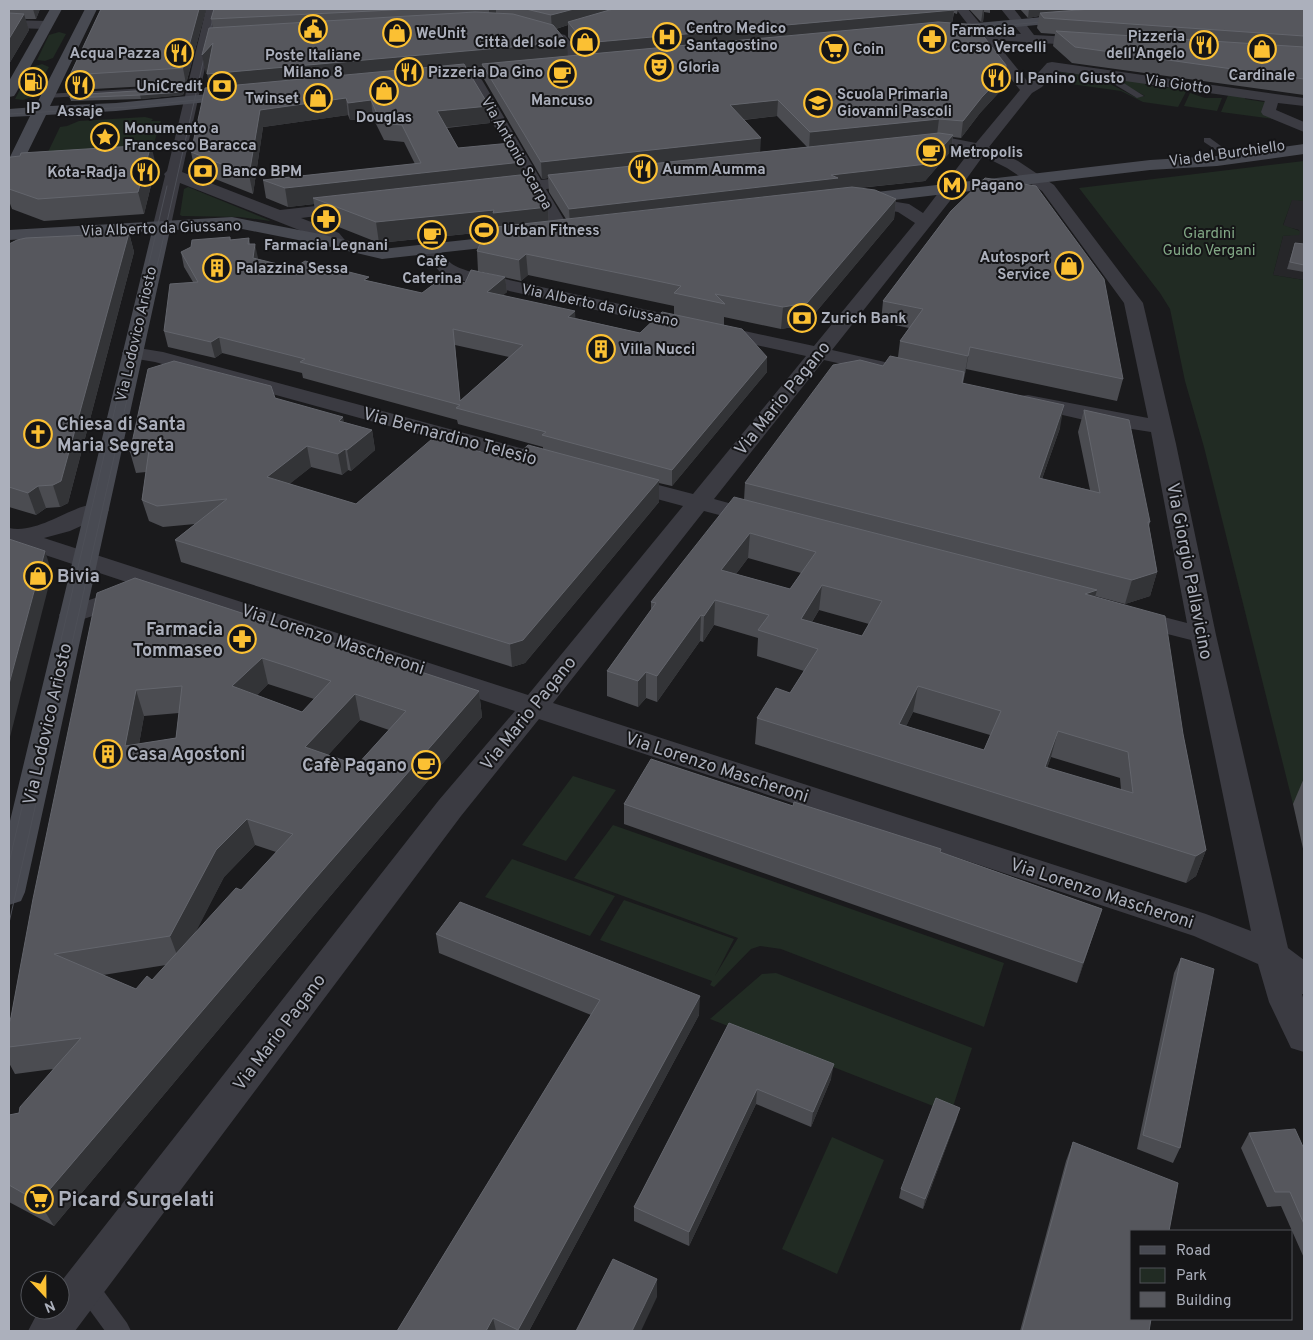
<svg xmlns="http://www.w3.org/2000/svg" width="1313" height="1340" font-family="Overpass,sans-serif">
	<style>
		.built { fill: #262629 }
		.green { fill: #212b23 }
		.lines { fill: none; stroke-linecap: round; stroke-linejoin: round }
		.lane { fill: #3b3b42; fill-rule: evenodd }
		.street { fill: #3b3b42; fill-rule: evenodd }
		.secondary { fill: #484a52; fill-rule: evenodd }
		.tram { stroke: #4d4f57; stroke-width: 1 }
		.wall { fill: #4b4c51; fill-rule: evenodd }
		.shaded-wall { fill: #333437 }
		.building { fill: #56575d; stroke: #63656c; fill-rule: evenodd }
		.labels { text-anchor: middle; stroke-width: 4; stroke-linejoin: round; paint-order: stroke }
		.far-poi-label { font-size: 15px; font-weight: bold; fill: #acb0bc; stroke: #151517; text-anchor: start }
		.far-street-label { font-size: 15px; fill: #acb0bc; stroke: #151517 }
		.far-park-label { font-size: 15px; fill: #82a886; stroke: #151517 }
		.street-label { font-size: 18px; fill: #acb0bc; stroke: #151517 }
		.poi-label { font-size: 18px; font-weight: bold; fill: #acb0bc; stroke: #151517; text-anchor: start }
		.near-poi-label { font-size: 21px; font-weight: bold; fill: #acb0bc; stroke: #151517; text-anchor: start }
	</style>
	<rect width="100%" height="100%" fill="#1a1a1c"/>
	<path class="built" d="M 1292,199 L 1304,201 L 1304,280 L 1273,275 L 1283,236 L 1299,234 L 1299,230 L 1283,226 Z"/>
	<g class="green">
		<path d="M 59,32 L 66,34 L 53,58 L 45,61 L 37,60 L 49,35 Z"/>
		<path d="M 42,64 L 49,67 L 32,97 L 23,100 L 15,99 L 32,67 Z"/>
		<path d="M 1061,72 L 1093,75 L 1135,97 L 1145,96 L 1111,77 L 1146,82 L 1145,85 L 1168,88 L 1170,85 L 1188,88 L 1178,107 L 1143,102 L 1121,91 L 1056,82 L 1052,80 Z"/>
		<path d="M 1190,93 L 1205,98 L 1222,98 L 1217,111 L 1184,106 Z"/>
		<path d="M 1229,93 L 1246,96 L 1245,99 L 1264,102 L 1265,98 L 1281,120 L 1221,112 Z"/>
		<path d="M 145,117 L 153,119 L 151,121 L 161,121 L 153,146 L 48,152 L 60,127 L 67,126 L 79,121 Z"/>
		<path d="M 1304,161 L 1304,201 L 1292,200 L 1283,225 L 1300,231 L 1299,235 L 1283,236 L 1273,275 L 1304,280 L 1304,805 L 1293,804 L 1204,447 L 1185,381 L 1170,309 L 1160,293 L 1079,188 Z"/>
		<path d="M 188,187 L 269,220 L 270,221 L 240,217 L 182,216 L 180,215 L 184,189 Z"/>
		<path d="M 573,776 L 616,790 L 566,861 L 522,845 Z"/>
		<path d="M 613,825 L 1004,963 L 984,1027 L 781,949 L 760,946 L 751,949 L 714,987 L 710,985 L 712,981 L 600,940 L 624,900 L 734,939 L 715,976 L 738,938 L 574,878 Z"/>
		<path d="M 512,859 L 615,896 L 590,936 L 485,897 Z"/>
		<path d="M 776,973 L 972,1048 L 951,1113 L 710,1019 L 762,974 Z"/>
		<path d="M 832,1137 L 884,1160 L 837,1274 L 782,1249 Z"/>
	</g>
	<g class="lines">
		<g class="lane">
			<path d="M 1099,71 L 1105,71 L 1144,96 L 1137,98 L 1099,75 Z"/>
			<path d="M 195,85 L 198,85 L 198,89 L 47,98 L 43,96 L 47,94 Z"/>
			<path d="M 1204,138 L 1210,138 L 1229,152 L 1222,154 L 1204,142 Z"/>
			<path d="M 86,1275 L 94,1278 L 127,1323 L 131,1331 L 105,1331 L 78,1294 L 75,1286 L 78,1278 Z"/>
		</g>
		<g class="street">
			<path d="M 206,9 L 218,9 L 182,172 L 280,210 L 352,202 L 358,203 L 360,207 L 358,211 L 301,218 L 339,233 L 349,245 L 346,249 C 336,251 333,248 327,241 L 180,183 L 171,225 L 168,229 L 162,230 L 156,229 L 153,225 L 165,176 L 164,174 L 167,171 Z"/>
			<path d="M 956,9 L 968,9 L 987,32 L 1021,34 L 1001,9 L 1014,9 L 1034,35 L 1091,38 L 1098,42 L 1091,46 L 1040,43 L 1043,47 L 1036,51 L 1031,50 L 1026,42 L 994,40 L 1029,83 L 1047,63 L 1052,62 L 1304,98 L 1304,106 L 1278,103 L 1276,110 L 1304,122 L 1304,132 L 1263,115 L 1261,112 L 1265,101 L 1055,71 L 1042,87 L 1032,93 L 989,147 L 1018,161 L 1054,185 L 1143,303 L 1176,444 L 1216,635 L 1288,948 L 1304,960 L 1304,994 L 1302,994 L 1304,1001 L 1304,1052 L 1291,1048 L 1269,1002 L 1258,964 L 1194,936 L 539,719 L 461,816 L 75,1331 L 28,1331 L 39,1310 L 60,1310 L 60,1283 L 439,800 L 515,711 L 9,543 L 9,528 C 43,535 77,498 105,505 L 109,510 L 105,515 L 70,531 L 44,538 L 528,695 L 683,506 L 616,488 L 612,483 L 616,478 L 624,476 L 693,494 L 806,356 L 455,279 L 440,272 L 420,249 L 423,245 C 439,241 441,256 452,264 C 456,267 463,269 468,271 L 814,346 L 915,223 L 898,212 L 854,205 L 852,201 L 854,197 L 860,196 L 909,204 L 923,213 L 970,151 L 945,147 L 914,150 L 909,148 L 906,145 L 909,142 L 945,137 L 976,143 L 1020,90 L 979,39 L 942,36 L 941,33 L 947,29 L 973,31 ZM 983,156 L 1007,168 L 1042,191 L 1124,303 L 1148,418 L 1028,395 L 1020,396 L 1017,401 L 1020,406 L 1028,407 L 1106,425 L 1151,432 L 1187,623 L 1129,608 L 1120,610 L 1116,616 L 1120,622 L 1191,640 L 1251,931 L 1206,914 L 553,703 L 704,511 L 761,526 L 769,524 L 773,519 L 769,514 L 714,499 L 824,360 L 891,375 L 898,373 L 901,369 L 898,365 L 832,350 L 957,192 Z"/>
			<path d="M 9,20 L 47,21 L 53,25 L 47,29 L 9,28 Z"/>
			<path d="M 535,28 L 565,35 L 587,63 L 585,66 L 575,66 L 555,41 L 530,35 L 529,32 L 530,29 Z"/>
			<path d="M 469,70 L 474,71 L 482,80 L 541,180 L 585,175 L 591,177 L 593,180 L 591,183 L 585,185 L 546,189 L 572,233 L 569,237 L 563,238 L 557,237 L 531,191 L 499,195 L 493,193 L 491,190 L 493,187 L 526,182 L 469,82 L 462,74 Z"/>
			<path d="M 132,347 L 163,352 L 561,459 L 564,464 L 561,469 L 553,471 L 155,362 L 125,357 L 122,353 L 125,349 Z"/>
			<path d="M 130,586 L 139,588 L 143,594 L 139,600 L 72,623 L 63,621 L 59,615 L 63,609 Z"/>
		</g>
		<g class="secondary">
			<path d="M 50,9 L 62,9 L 16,93 L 14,96 L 9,97 L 9,81 Z"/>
			<path d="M 85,9 L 97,9 L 50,106 L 116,103 L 239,91 L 244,92 L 246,95 L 244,98 L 239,99 L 116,111 L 46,115 L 17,174 L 15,177 L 9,179 L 9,159 L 30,116 L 9,117 L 9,109 L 35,107 Z"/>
			<path d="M 1075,14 L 1081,18 L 1079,21 L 944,34 L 938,30 L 944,26 Z"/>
			<path d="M 520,65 L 527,69 L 525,72 L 434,81 L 427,77 L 434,73 Z"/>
			<path d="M 1304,144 L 1304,154 L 1217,166 L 1150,170 L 851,205 L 845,204 L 843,200 L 845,196 L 851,195 L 1150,160 L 1217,156 Z"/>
			<path d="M 232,217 L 320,234 L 382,249 L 518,234 L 524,235 L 527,239 L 524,243 L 518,244 L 382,259 L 318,244 L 232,227 L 170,230 L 25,892 L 21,901 L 9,905 L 9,825 L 152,231 L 9,240 L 9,230 Z"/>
		</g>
		<g class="tram">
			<path d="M 967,29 L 1052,21"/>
			<path d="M 457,76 L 497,73"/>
			<path d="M 9,114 L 129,107 L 216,98"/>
			<path d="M 9,863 L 167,186"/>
			<path d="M 9,923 L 215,9"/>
		</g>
	</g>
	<g class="wall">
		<path d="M 9,9 L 40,9 L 36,19 L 25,19 L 29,30 L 9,64 Z"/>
		<path d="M 101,9 L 206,9 L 186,84 L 75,90 L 70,75 Z"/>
		<path d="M 214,9 L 958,9 L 957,14 L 954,13 L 952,23 L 982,28 L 981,33 L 1004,87 L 980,113 L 961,138 L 953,137 L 951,151 L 925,181 L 859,188 L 896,199 L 894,219 L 805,325 L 781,329 L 724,317 L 724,325 L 767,372 L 672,486 L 659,483 L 659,502 L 525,663 L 512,667 L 181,562 L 175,540 L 195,524 L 163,527 L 149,521 L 142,500 L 146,472 L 136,473 L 130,452 L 275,398 L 344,422 L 372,430 L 375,450 L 351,471 L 348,470 L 342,475 L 311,467 L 289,484 L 356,504 L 512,460 L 543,449 L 543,447 L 458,424 L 457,420 L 303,378 L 302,373 L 222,353 L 215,358 L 168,347 L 164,331 L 193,282 L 184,267 L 181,252 L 230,237 L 231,240 L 249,238 L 250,244 L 257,259 L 294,268 L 369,281 L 422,293 L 465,283 L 505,277 L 507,292 L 503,295 L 575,318 L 640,333 L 674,314 L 674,306 L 528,275 L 521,281 L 478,271 L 477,251 L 485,232 L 379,243 L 316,218 L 314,204 L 288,207 L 266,198 L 263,180 L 415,164 L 404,142 L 384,140 L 373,118 L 350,120 L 348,115 L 263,127 L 253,194 L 195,171 L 191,152 L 210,87 L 208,72 L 206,74 L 213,28 L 211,19 ZM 568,25 L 568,37 L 583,55 L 567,56 L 556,29 ZM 483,68 L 484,79 L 542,179 L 548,178 L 549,192 L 566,219 L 549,221 L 548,207 L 523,175 L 522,162 L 458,148 L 447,128 L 490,123 L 489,106 L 467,69 ZM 777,116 L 807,147 L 760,152 L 744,120 ZM 455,345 L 509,357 L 460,401 Z"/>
		<path d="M 969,9 L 990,9 L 990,13 L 984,12 L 983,22 L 981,22 Z"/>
		<path d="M 1020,9 L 1304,9 L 1304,95 L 1072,63 L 1053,46 L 1055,34 L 1041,33 L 1037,28 L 1039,16 L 1028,18 Z"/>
		<path d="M 184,92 L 183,95 L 141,99 L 71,101 L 70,98 Z"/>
		<path d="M 9,158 L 156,165 L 144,214 L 44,221 L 12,209 L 9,201 Z"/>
		<path d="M 951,211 L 1123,379 L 1117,401 L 966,369 L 963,383 L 1060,428 L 1042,479 L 1090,490 L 1078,432 L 1084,410 L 1150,522 L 1149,526 L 1157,572 L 1150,596 L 1125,604 L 1095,596 L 1183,734 L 1206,850 L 1196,876 L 1186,883 L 755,744 L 757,718 L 790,693 L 804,671 L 757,656 L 758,638 L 714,625 L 703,642 L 700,641 L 657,702 L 646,698 L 638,707 L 607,696 L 607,671 L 651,610 L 651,602 L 744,500 L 745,483 L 883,366 L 898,357 L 900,341 L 909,328 L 881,322 L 883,301 ZM 748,558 L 801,573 L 790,589 L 736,574 ZM 819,610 L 869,624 L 862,636 L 812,622 ZM 913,712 L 990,735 L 984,750 L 906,726 ZM 1051,757 L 1120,778 L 1121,790 L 1047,768 Z"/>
		<path d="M 129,233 L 134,252 L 68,503 L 60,507 L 46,508 L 36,515 L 9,507 L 9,244 Z"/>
		<path d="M 1295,243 L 1304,244 L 1304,272 L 1287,269 Z"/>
		<path d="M 97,593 L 479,691 L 482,717 L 316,913 L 54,1226 L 9,1202 L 9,1115 L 19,1113 L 53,1069 L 15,1074 L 9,1063 L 9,1024 L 11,1017 ZM 268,684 L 299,694 L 314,699 L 302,712 L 257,695 ZM 179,713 L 176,738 L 139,744 L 144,716 ZM 360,720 L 389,730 L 357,765 L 328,755 ZM 255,845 L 276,852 L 241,890 L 194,934 L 224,877 ZM 166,965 L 152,980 L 136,989 L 103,975 Z"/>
		<path d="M 1304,778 L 1304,853 L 1293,804 Z"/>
		<path d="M 624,804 L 793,806 L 941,852 L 1102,909 L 1077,983 L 624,824 Z"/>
		<path d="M 436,934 L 699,1015 L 529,1331 L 397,1331 L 591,1015 L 439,953 Z"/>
		<path d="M 1181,958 L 1180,1148 L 1173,1163 L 1137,1149 L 1174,973 Z"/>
		<path d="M 729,1023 L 831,1079 L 811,1127 L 756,1104 L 689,1246 L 634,1221 L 634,1207 Z"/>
		<path d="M 957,1118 L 923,1209 L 899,1198 L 901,1189 Z"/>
		<path d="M 1249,1133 L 1304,1149 L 1304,1258 L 1281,1206 L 1267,1207 L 1241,1148 Z"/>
		<path d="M 1073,1142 L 1149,1331 L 1020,1331 L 1066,1161 Z"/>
	</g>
	<g class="shaded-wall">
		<path d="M 33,9 L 40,9 L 36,19 Z"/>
		<path d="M 199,9 L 206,9 L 186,84 L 183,68 Z"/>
		<path d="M 489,9 L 496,9 L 496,15 L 489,19 Z"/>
		<path d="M 574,9 L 621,9 L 568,22 L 568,25 L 552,30 L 551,15 Z"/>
		<path d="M 983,9 L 984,9 L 983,22 L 981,22 Z"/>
		<path d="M 1029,9 L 1123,9 L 1040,13 L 1039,16 L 1028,18 Z"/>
		<path d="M 954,10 L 952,24 L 585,58 L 585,43 Z"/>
		<path d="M 24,14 L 29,30 L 9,64 L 9,39 Z"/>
		<path d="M 567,42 L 568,60 L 482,64 L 483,68 L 211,93 L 207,74 Z"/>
		<path d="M 213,43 L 217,62 L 206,74 L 202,55 Z"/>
		<path d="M 1006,72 L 1004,87 L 980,113 L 961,138 L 963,121 L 982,97 Z"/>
		<path d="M 183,88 L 184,92 L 183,95 L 141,99 L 140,95 Z"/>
		<path d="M 346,98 L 348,115 L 263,127 L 253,194 L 249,175 L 260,110 Z"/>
		<path d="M 371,100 L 373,118 L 350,120 L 348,103 Z"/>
		<path d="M 778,100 L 777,116 L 730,121 L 730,105 Z"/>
		<path d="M 489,106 L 490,123 L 439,128 L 437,111 Z"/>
		<path d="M 939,119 L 937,135 L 809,149 L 810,132 Z"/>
		<path d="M 953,135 L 951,151 L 925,181 L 837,190 L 570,225 L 569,209 L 831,175 Z"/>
		<path d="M 761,138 L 760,155 L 548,175 L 548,178 L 542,179 L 541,162 Z"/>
		<path d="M 151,145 L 156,165 L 144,214 L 138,192 Z"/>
		<path d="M 522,162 L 523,180 L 313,198 L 314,204 L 288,207 L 285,188 Z"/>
		<path d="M 896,199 L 894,219 L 805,325 L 781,329 L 783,307 Z"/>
		<path d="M 548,207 L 549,228 L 494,231 L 379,243 L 376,222 L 494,210 Z"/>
		<path d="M 129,233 L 134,252 L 68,503 L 60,507 L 53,485 Z"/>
		<path d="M 255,244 L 258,258 L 256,273 L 253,258 Z"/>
		<path d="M 526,254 L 528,275 L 521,281 L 519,260 Z"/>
		<path d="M 505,277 L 507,292 L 489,307 L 487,292 Z"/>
		<path d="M 575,311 L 576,326 L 568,317 Z"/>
		<path d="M 219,337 L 222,353 L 215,358 L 211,342 Z"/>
		<path d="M 970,347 L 966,369 L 964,378 L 968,356 Z"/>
		<path d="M 767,357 L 767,372 L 672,486 L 672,470 Z"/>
		<path d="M 1064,405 L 1060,428 L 1034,501 L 1039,478 Z"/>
		<path d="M 343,417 L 347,438 L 339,421 Z"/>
		<path d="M 372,430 L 375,450 L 351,471 L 347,450 Z"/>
		<path d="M 307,446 L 311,467 L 271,499 L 267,477 Z"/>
		<path d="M 345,449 L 348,470 L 342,475 L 338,454 Z"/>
		<path d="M 659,480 L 659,502 L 525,663 L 512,667 L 510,644 Z"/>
		<path d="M 38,486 L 46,508 L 36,515 L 28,493 Z"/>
		<path d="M 750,533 L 748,558 L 720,595 L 721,570 Z"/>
		<path d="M 45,551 L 52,573 L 9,741 L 9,684 Z"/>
		<path d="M 1157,572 L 1150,596 L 1125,604 L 1132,580 Z"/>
		<path d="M 822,585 L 819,610 L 799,643 L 801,619 Z"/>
		<path d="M 1097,590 L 1090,615 L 1085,594 Z"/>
		<path d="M 715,600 L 714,625 L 703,642 L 704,616 Z"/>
		<path d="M 701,615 L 700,641 L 657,702 L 657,676 Z"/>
		<path d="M 262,658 L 268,684 L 239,712 L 232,686 Z"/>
		<path d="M 646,672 L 646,698 L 638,707 L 638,681 Z"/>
		<path d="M 918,686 L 913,712 L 895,750 L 899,724 Z"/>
		<path d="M 136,690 L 144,716 L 134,772 L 125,746 Z"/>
		<path d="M 479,691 L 482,717 L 316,913 L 54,1226 L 39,1202 L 309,886 Z"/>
		<path d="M 355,694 L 360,720 L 311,774 L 305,747 Z"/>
		<path d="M 1058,731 L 1051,757 L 1038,794 L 1045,767 Z"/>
		<path d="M 247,819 L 255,845 L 224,877 L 180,963 L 170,936 L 216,850 Z"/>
		<path d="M 1206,850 L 1196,876 L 1186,883 L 1196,856 Z"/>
		<path d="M 1102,909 L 1095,929 L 1077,983 L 1083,963 Z"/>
		<path d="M 700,996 L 699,1015 L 529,1331 L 518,1331 L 518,1330 Z"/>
		<path d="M 834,1064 L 831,1079 L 811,1127 L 813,1112 Z"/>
		<path d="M 757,1089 L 756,1104 L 689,1246 L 689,1232 Z"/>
		<path d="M 960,1108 L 957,1118 L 923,1209 L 925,1199 Z"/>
		<path d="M 657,1279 L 657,1297 L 641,1331 L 632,1331 Z"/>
		<path d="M 493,1318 L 496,1331 L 486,1331 Z"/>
	</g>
	<g class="building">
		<path d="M 101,9 L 199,9 L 183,68 L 70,75 Z"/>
		<path d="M 214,9 L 412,9 L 211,19 Z"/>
		<path d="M 526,9 L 574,9 L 551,15 Z"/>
		<path d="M 613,9 L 950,9 L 954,10 L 585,43 L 568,22 Z"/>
		<path d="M 1091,9 L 1304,9 L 1304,36 L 1044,18 L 1040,13 Z"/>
		<path d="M 475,12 L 513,14 L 553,25 L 567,42 L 207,74 L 213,43 L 202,55 L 209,28 Z"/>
		<path d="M 9,13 L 24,14 L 9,39 Z"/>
		<path d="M 938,22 L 980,25 L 982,28 L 981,33 L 1006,65 L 1006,72 L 982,97 L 963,121 L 939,119 L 810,132 L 778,100 L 730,105 L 761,138 L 541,162 L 482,64 Z"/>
		<path d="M 1056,31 L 1304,47 L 1304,79 L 1075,47 Z"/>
		<path d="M 464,64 L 489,106 L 437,111 L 458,148 L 511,143 L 522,162 L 285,188 L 263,180 L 421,163 L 402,125 L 381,123 L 371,100 L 348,103 L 346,98 L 260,110 L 249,175 L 191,152 L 205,88 Z"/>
		<path d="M 183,88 L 182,92 L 140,95 L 70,98 L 71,95 Z"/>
		<path d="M 939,133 L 953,135 L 927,164 L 831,175 L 838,178 L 569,209 L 548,175 Z"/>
		<path d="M 151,145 L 138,192 L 38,199 L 9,189 L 9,158 L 11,157 L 20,156 L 21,153 Z"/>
		<path d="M 529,174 L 548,207 L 493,213 L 494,210 L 376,222 L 313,198 Z"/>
		<path d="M 985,178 L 1036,186 L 1104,279 L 1123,379 L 970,347 L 968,356 L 900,341 L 923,309 L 883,301 L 951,211 Z"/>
		<path d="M 852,187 L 875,190 L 896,199 L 807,303 L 783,307 L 715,294 L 725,304 L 674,293 L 681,286 L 643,278 L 526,254 L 519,260 L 477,251 L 487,228 Z"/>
		<path d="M 129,233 L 61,481 L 53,485 L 38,486 L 28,493 L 9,487 L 9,244 L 17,240 L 26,238 Z"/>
		<path d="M 230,237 L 230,240 L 249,238 L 248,244 L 255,244 L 253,258 L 294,268 L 305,261 L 369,277 L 364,280 L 422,293 L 442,278 L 465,283 L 471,270 L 505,277 L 487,292 L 575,311 L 568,317 L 640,333 L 662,312 L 742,329 L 767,357 L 672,470 L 542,435 L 546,432 L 456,408 L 460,405 L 300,362 L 305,359 L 219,337 L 211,342 L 164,331 L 170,284 L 198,282 L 181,252 L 191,247 L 192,240 ZM 453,329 L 523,345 L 460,401 Z"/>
		<path d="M 1295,243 L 1304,244 L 1304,265 L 1290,262 Z"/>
		<path d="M 890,356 L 964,372 L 962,383 L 1064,405 L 1039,478 L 1100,493 L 1084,410 L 1129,420 L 1150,522 L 1148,522 L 1157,572 L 1132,580 L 745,483 L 833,365 L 860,360 L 883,366 Z"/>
		<path d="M 174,361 L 271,386 L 275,398 L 343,417 L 339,421 L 372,430 L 347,450 L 345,449 L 338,454 L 307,446 L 267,477 L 356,504 L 432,439 L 512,460 L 528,445 L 659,480 L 523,640 L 510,644 L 175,540 L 227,499 L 157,506 L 142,500 L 149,450 L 130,452 L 148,369 Z"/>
		<path d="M 734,497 L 1097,590 L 1085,594 L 1165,616 L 1183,734 L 1206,850 L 1196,856 L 757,718 L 776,688 L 790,693 L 818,649 L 758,630 L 769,615 L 715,600 L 704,616 L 701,615 L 657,676 L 646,672 L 638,681 L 607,671 L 656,603 L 651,602 ZM 750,533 L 816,552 L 790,589 L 721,570 ZM 822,585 L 882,601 L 862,636 L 801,619 ZM 918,686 L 1001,711 L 984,750 L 899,724 ZM 1058,731 L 1128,752 L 1133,793 L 1045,767 Z"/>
		<path d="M 9,539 L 45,551 L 9,684 Z"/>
		<path d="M 135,578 L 479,691 L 309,886 L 39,1202 L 9,1185 L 9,1115 L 19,1113 L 20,1107 L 81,1038 L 9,1047 L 9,1024 L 11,1017 L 33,899 L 97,593 ZM 262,658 L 293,668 L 331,681 L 302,712 L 232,686 ZM 182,686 L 176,738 L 125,746 L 136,690 ZM 355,694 L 406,711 L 357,765 L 305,747 ZM 247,819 L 293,834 L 241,890 L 236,888 L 152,980 L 147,976 L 136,989 L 54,954 L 170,936 L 216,850 Z"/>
		<path d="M 651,759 L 793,806 L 794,802 L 941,849 L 940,852 L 1102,909 L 1083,963 L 624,804 Z"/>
		<path d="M 460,902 L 700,996 L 518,1330 L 493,1318 L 486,1331 L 397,1331 L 600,1000 L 436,934 Z"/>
		<path d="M 1181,958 L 1214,969 L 1180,1148 L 1143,1135 Z"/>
		<path d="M 729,1023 L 834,1064 L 813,1112 L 757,1089 L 689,1232 L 634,1207 Z"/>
		<path d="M 936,1098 L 960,1108 L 925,1199 L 901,1189 Z"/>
		<path d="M 1295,1129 L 1304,1149 L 1304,1224 L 1290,1192 L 1275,1192 L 1249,1133 Z"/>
		<path d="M 1073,1142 L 1178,1183 L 1169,1231 L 1132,1231 L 1132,1319 L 1151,1319 L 1149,1331 L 1022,1331 Z"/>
		<path d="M 613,1259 L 657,1279 L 632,1331 L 576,1331 Z"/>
	</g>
	<defs>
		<symbol id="civic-ring" viewBox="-11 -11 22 22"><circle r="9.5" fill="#151517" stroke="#fbc033" stroke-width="1.5"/><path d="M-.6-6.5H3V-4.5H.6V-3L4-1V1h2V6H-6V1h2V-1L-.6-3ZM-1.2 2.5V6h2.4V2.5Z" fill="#fbc033"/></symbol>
		<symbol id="shop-ring" viewBox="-11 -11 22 22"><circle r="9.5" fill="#151517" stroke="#fbc033" stroke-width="1.5"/><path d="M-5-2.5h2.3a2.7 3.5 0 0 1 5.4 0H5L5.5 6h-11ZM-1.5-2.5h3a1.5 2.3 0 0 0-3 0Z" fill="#fbc033"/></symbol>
		<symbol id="hospital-ring" viewBox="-11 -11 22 22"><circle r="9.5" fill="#151517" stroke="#fbc033" stroke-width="1.5"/><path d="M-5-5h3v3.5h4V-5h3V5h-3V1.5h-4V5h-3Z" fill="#fbc033"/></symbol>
		<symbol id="pharmacy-ring" viewBox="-11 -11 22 22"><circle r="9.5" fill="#151517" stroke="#fbc033" stroke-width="1.5"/><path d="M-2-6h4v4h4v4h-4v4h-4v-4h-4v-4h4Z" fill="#fbc033"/></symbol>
		<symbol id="restaurant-ring" viewBox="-11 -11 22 22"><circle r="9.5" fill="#151517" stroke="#fbc033" stroke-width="1.5"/><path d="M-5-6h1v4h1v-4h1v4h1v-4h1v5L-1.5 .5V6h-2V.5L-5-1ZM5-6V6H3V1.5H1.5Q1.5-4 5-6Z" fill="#fbc033"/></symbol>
		<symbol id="supermarket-ring" viewBox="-11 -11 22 22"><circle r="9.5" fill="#151517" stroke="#fbc033" stroke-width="1.5"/><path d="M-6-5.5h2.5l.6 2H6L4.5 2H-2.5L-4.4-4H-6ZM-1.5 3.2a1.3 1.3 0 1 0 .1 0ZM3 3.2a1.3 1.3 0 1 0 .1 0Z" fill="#fbc033"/></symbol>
		<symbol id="theatre-ring" viewBox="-11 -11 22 22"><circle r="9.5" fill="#151517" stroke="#fbc033" stroke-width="1.5"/><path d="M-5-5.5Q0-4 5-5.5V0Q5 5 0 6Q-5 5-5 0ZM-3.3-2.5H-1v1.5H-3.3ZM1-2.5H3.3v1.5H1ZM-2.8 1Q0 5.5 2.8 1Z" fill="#fbc033"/></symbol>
		<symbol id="cafe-ring" viewBox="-11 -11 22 22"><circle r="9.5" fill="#151517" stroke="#fbc033" stroke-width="1.5"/><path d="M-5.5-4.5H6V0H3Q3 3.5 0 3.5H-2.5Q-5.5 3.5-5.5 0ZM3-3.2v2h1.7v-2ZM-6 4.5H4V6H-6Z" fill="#fbc033"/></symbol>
		<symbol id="fuel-ring" viewBox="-11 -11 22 22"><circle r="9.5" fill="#151517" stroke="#fbc033" stroke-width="1.5"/><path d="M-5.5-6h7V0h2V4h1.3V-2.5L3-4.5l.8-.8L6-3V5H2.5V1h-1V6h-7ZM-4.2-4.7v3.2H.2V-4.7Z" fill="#fbc033"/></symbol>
		<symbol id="bank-ring" viewBox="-11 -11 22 22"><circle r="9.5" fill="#151517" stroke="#fbc033" stroke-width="1.5"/><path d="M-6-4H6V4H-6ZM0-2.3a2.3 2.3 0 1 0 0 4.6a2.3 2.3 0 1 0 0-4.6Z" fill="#fbc033"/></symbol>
		<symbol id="school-ring" viewBox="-11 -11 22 22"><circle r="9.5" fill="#151517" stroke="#fbc033" stroke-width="1.5"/><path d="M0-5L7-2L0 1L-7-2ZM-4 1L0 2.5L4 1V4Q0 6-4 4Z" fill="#fbc033"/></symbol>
		<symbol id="sight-ring" viewBox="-11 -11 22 22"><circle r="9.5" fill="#151517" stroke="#fbc033" stroke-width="1.5"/><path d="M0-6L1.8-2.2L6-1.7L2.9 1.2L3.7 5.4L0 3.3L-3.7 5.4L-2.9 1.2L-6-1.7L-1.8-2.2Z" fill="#fbc033"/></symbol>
		<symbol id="metro-ring" viewBox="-11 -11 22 22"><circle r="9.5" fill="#151517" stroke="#fbc033" stroke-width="1.5"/><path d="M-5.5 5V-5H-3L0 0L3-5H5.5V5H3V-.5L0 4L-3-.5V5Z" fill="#fbc033"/></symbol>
		<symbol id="stadium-ring" viewBox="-11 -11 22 22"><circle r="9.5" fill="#151517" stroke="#fbc033" stroke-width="1.5"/><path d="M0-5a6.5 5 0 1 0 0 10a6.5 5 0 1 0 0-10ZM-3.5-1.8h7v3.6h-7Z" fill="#fbc033"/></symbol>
		<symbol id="building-ring" viewBox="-11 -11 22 22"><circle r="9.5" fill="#151517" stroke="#fbc033" stroke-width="1.5"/><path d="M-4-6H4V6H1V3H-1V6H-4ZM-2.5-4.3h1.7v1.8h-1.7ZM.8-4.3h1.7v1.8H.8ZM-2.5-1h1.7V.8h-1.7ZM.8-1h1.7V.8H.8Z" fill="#fbc033"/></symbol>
		<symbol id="church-ring" viewBox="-11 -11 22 22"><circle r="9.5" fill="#151517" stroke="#fbc033" stroke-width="1.5"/><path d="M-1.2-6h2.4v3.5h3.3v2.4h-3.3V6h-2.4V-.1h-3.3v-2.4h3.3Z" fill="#fbc033"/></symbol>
	</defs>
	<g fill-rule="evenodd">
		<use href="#civic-ring" x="297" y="13" width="32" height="32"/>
		<use href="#shop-ring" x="381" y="17" width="32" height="32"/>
		<use href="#hospital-ring" x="651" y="21" width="32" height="32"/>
		<use href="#pharmacy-ring" x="916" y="23" width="32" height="32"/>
		<use href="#shop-ring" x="569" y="26" width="32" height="32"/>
		<use href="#restaurant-ring" x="1188" y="29" width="32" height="32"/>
		<use href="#supermarket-ring" x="818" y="33" width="32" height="32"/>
		<use href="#shop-ring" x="1246" y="33" width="32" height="32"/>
		<use href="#restaurant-ring" x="163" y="37" width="32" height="32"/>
		<use href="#theatre-ring" x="643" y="51" width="32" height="32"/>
		<use href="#restaurant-ring" x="393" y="56" width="32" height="32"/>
		<use href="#cafe-ring" x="546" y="58" width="32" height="32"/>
		<use href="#restaurant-ring" x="980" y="62" width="32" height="32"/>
		<use href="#fuel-ring" x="17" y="66" width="32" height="32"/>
		<use href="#restaurant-ring" x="64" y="69" width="32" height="32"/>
		<use href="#bank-ring" x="206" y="70" width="32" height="32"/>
		<use href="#shop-ring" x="368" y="75" width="32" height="32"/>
		<use href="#shop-ring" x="302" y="82" width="32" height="32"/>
		<use href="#school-ring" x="802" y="87" width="32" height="32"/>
		<use href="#sight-ring" x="89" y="121" width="32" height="32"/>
		<use href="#cafe-ring" x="915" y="136" width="32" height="32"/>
		<use href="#restaurant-ring" x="627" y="153" width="32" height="32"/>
		<use href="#bank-ring" x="187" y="155" width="32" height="32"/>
		<use href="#restaurant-ring" x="129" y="156" width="32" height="32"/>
		<use href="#metro-ring" x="936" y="169" width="32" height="32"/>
		<use href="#pharmacy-ring" x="310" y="203" width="32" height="32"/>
		<use href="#stadium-ring" x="468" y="214" width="32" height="32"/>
		<use href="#cafe-ring" x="416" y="219" width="32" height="32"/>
		<use href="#shop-ring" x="1053" y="250" width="32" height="32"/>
		<use href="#building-ring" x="201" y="252" width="32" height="32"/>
		<use href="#bank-ring" x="786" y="302" width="32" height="32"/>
		<use href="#building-ring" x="585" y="333" width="32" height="32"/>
		<use href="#church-ring" x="22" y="418" width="32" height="32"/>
		<use href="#shop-ring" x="22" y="560" width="32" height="32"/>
		<use href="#pharmacy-ring" x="226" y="623" width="32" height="32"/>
		<use href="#building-ring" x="92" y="738" width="32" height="32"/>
		<use href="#cafe-ring" x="410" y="749" width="32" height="32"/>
		<use href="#supermarket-ring" x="23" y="1183" width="32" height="32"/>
	</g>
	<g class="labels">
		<g class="far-poi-label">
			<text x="686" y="33">Centro Medico<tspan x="686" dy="17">Santagostino</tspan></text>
			<text x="951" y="35">Farmacia<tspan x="951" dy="17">Corso Vercelli</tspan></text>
			<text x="416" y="38">WeUnit</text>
			<text x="1185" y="41" text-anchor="end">Pizzeria<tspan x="1185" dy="17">dell'Angelo</tspan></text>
			<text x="566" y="47" text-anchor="end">Città del sole</text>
			<text x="853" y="54">Coin</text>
			<text x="160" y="58" text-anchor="end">Acqua Pazza</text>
			<text x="313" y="60" text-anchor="middle">Poste Italiane<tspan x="313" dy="17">Milano 8</tspan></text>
			<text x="678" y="72">Gloria</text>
			<text x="428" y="77">Pizzeria Da Gino</text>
			<text x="1262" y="80" text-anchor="middle">Cardinale</text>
			<text x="1015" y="83">Il Panino Giusto</text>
			<text x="203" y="91" text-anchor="end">UniCredit</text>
			<text x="837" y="99">Scuola Primaria<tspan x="837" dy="17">Giovanni Pascoli</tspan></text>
			<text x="299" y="103" text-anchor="end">Twinset</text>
			<text x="562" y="105" text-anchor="middle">Mancuso</text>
			<text x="33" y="113" text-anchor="middle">IP</text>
			<text x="80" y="116" text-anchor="middle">Assaje</text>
			<text x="384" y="122" text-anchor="middle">Douglas</text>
			<text x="124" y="133">Monumento a<tspan x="124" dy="17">Francesco Baracca</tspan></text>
			<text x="950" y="157">Metropolis</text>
			<text x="662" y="174">Aumm Aumma</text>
			<text x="222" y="176">Banco BPM</text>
			<text x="126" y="177" text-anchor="end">Kota-Radja</text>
			<text x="971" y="190">Pagano</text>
			<text x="503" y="235">Urban Fitness</text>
			<text x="326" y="250" text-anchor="middle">Farmacia Legnani</text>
			<text x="1050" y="262" text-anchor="end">Autosport<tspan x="1050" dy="17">Service</tspan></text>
			<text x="432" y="266" text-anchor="middle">Cafè<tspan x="432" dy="17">Caterina</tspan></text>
			<text x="236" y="273">Palazzina Sessa</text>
			<text x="821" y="323">Zurich Bank</text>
			<text x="620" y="354">Villa Nucci</text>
		</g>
		<g class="far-street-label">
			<text transform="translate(1178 84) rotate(8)" y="5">Via Giotto</text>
			<text transform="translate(517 153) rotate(60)" y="5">Via Antonio Scarpa</text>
			<text transform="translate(1227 153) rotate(-8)" y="5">Via del Burchiello</text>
			<text transform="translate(161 228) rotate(-2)" y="5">Via Alberto da Giussano</text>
			<text transform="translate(600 305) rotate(12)" y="5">Via Alberto da Giussano</text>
			<text transform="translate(136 334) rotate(-77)" y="5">Via Lodovico Ariosto</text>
		</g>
		<g class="far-park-label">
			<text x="1209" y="238">Giardini<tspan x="1209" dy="17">Guido Vergani</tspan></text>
		</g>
		<g class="street-label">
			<text transform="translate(782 398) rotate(-51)" y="6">Via Mario Pagano</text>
			<text transform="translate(450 436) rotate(15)" y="6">Via Bernardino Telesio</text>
			<text transform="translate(1190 571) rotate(79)" y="6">Via Giorgio Pallavicino</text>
			<text transform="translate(333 639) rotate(18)" y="6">Via Lorenzo Mascheroni</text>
			<text transform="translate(528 713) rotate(-51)" y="6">Via Mario Pagano</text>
			<text transform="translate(47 724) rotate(-77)" y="6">Via Lodovico Ariosto</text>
			<text transform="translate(717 767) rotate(18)" y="6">Via Lorenzo Mascheroni</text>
			<text transform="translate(1102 893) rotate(18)" y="6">Via Lorenzo Mascheroni</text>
			<text transform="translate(279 1032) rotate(-53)" y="6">Via Mario Pagano</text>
		</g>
		<g class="poi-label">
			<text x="57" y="430">Chiesa di Santa<tspan x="57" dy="21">Maria Segreta</tspan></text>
			<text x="57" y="582">Bivia</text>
			<text x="223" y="635" text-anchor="end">Farmacia<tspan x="223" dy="21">Tommaseo</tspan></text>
			<text x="127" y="760">Casa Agostoni</text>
			<text x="407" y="771" text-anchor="end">Cafè Pagano</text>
		</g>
		<g class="near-poi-label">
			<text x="58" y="1206">Picard Surgelati</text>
		</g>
	</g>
	<rect width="1313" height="1340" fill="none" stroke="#acb0bc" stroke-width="20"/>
	<rect x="1130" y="1230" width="162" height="90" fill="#151517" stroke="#515359"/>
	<rect x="1140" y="1246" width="25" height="8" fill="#484a52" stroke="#515359"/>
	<text x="1176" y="1255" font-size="15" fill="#acb0bc">Road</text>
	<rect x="1140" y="1268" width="25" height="15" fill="#212b23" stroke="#515359"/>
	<text x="1176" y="1280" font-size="15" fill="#acb0bc">Park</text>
	<rect x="1140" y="1292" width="25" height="15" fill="#56575d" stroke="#515359"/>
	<text x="1176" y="1305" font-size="15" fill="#acb0bc">Building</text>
	<g transform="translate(45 1295) rotate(158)"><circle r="24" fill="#151517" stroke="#515359"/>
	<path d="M0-4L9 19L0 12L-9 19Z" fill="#fbc033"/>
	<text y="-8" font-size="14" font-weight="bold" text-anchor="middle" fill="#acb0bc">N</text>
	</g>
</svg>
